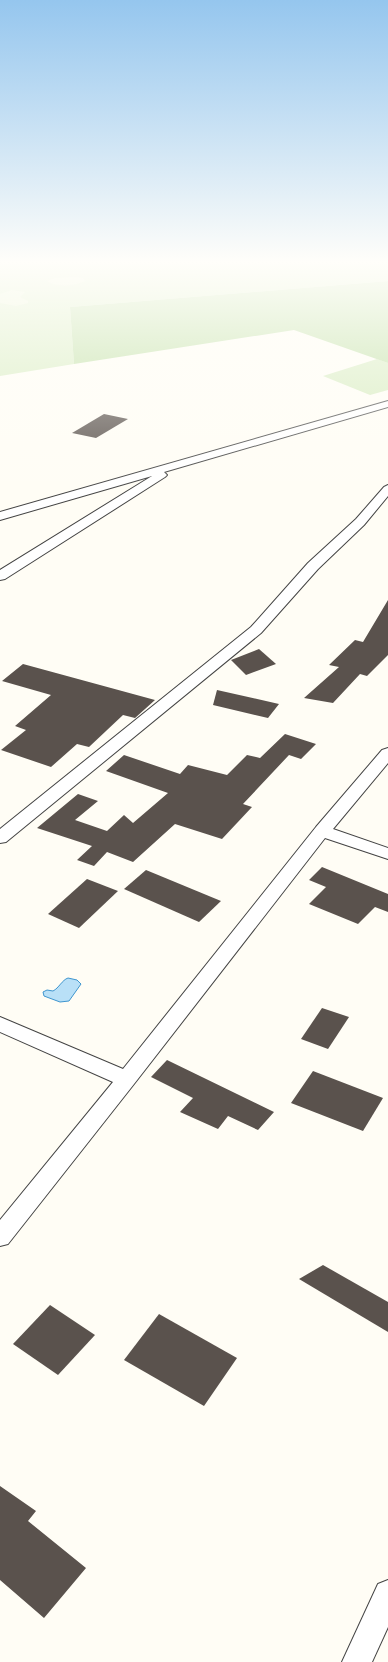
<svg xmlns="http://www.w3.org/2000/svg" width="388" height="1662" font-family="'Playfair Display',serif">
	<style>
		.green { fill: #d5ebbd }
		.forest { fill: #b9dc9c }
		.pitch { fill: #e6f2cf }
		.water { fill: #b9e0f7; stroke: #3f96cf }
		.building { fill: #5a524d }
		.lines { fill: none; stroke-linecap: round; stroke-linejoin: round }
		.minor-casing { stroke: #444; stroke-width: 2 }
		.minor { fill: #fff; fill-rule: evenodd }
	</style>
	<rect width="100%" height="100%" fill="#fffdf5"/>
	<g class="green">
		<path d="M 0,261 L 388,261 L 388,281 L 70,307 L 74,364 L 0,376 Z"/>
		<path d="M 377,359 L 388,363 L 388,390 L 370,395 L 323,376 Z"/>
	</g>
	<path class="forest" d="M 388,281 L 388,363 L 294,330 L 74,364 L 70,307 Z"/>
	<g class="pitch">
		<path d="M 75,277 L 83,278 L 85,281 C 75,286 57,288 47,281 L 55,278 Z"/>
		<path d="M 12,290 L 25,292 L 20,297 L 28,301 L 28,303 L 16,306 L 0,303 L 0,294 Z"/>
	</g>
	<path class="water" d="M 68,978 L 77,980 L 81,984 L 69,1001 L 60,1002 L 44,996 L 43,992 L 47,990 L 53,991 C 59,988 62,980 68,978 Z"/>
	<g class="building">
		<path d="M 104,414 L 128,419 L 96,438 L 72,433 Z"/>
		<path d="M 388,600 L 388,655 L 367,676 L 360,674 L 333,703 L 304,698 L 339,667 L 329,665 L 355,640 L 363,642 Z"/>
		<path d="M 259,649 L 276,664 L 246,675 L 231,660 Z"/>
		<path d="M 23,664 L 155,700 L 135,718 L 123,715 L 89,747 L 77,744 L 51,767 L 1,750 L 26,730 L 15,726 L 51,695 L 2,681 Z"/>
		<path d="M 217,690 L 279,704 L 268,718 L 213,705 Z"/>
		<path d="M 285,734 L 316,744 L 301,759 L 289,755 L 243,804 L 252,807 L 222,839 L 175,824 L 133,862 L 107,852 L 94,866 L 77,860 L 92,846 L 37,828 L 78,794 L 98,801 L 75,820 L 107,831 L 124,815 L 133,823 L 168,793 L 106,771 L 124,755 L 180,774 L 188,765 L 227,775 L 247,755 L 260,758 Z"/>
		<path d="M 322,867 L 388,894 L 388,912 L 375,907 L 358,924 L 309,904 L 326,887 L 309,880 Z"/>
		<path d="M 146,870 L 221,901 L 199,922 L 124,889 Z"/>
		<path d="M 87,879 L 118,891 L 79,928 L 48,914 Z"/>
		<path d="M 322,1008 L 349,1017 L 328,1049 L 301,1039 Z"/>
		<path d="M 167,1060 L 274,1112 L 258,1130 L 228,1116 L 218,1129 L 180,1112 L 193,1098 L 151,1077 Z"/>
		<path d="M 313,1071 L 383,1098 L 363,1131 L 291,1103 Z"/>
		<path d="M 323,1265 L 388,1302 L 388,1332 L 299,1279 Z"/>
		<path d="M 50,1305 L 95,1335 L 58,1375 L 13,1344 Z"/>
		<path d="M 159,1314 L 237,1358 L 204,1406 L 124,1360 Z"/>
		<path d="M 0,1486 L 36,1511 L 28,1521 L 86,1568 L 44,1618 L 0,1580 Z"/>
	</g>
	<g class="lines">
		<defs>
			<g id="minor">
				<path d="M 388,401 L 388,407 L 164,472 L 167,475 L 165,477 L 5,579 L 0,580 L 0,570 L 152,476 L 0,520 L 0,512 Z"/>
				<path d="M 388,485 L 388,496 L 364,525 L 318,569 L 261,633 L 6,842 L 0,843 L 0,829 L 251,627 L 308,563 L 356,519 L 384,487 Z"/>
				<path d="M 388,748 L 388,763 L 333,829 L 388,848 L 388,859 L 325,838 L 134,1084 L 8,1244 L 0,1246 L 0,1220 L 113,1082 L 0,1032 L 0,1017 L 123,1069 L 316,827 L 382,750 Z"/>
				<path d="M 388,1580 L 388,1627 L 372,1662 L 342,1662 L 378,1584 Z"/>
			</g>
		</defs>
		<use href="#minor" class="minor-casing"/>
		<use href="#minor" class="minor"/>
	</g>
	<linearGradient id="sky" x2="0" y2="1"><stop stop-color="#95c6ee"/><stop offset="0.53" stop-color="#fffefa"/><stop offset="1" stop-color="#fffefa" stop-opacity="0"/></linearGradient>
	<rect width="388" height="494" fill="url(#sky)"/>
</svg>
